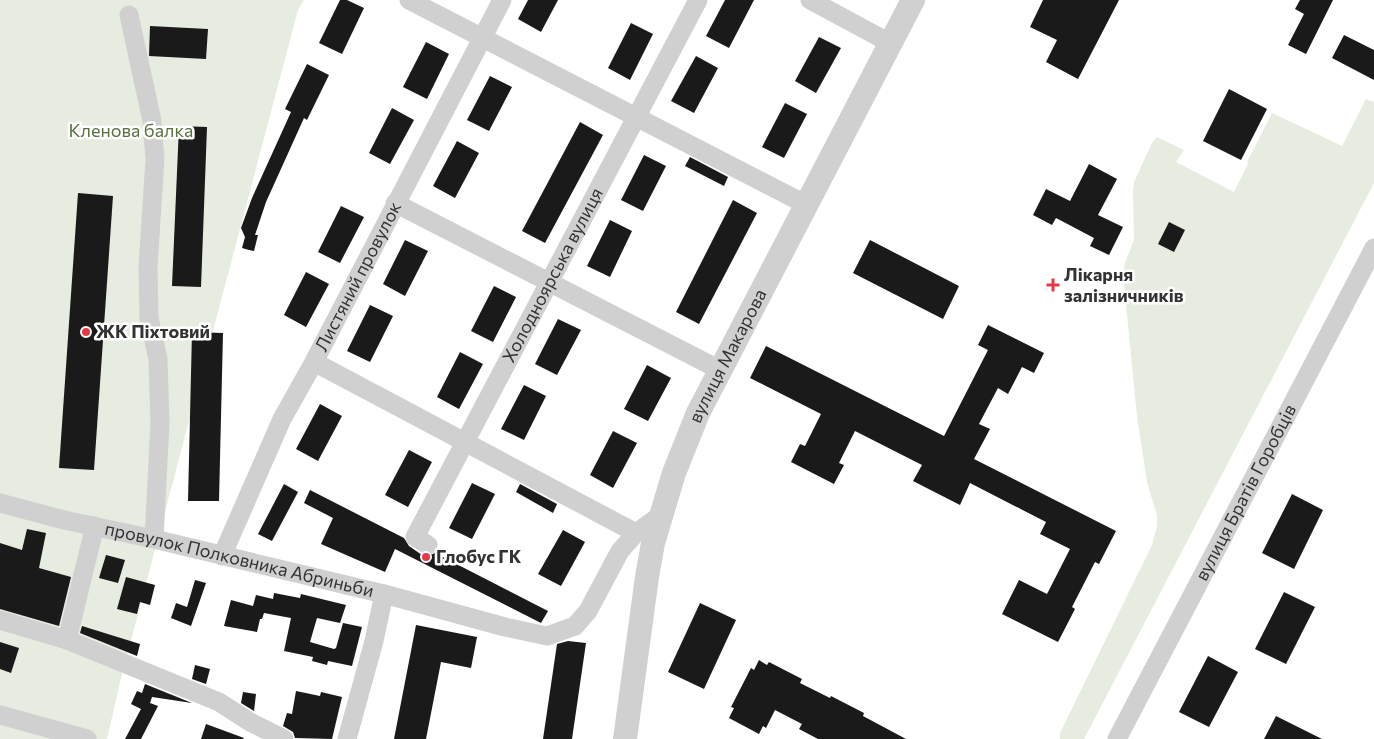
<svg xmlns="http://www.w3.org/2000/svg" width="1374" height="739" font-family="Commissioner,sans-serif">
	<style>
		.green { fill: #e6ecdf }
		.building { fill: #1a1a1a }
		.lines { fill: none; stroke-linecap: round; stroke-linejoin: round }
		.minor { stroke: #d0d0d0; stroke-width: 19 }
		.tertiary { stroke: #d0d0d0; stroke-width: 24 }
		.poi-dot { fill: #e63946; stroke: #fff; stroke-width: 2 }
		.labels { text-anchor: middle; stroke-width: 5; stroke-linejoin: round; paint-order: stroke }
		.park-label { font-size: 18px; fill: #56703f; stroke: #fff }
		.poi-label { font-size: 18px; font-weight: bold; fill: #333; stroke: #fff; text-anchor: start }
		.street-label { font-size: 18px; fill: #333; stroke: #fff }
	</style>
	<rect width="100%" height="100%" fill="#fff"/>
	<g class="green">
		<path d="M 0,0 L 304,0 L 298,10 L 121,678 L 107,739 L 0,739 Z"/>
		<path d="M 1366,99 L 1374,102 L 1374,183 L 1084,739 L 1060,739 L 1060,733 L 1152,545 L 1157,527 L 1157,516 L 1147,482 L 1137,416 L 1123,274 L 1125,263 L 1134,240 L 1133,193 L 1134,182 L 1152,143 L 1157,137 L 1184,150 L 1176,162 L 1234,192 L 1248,164 L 1247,162 L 1272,113 L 1342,146 Z"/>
	</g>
	<g class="building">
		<path d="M 340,0 L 347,0 L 364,8 L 342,54 L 319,43 Z"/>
		<path d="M 528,0 L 558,0 L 541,32 L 518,19 Z"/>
		<path d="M 725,0 L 754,0 L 729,48 L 706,36 Z"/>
		<path d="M 1043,0 L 1119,0 L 1078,79 L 1046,62 L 1057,40 L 1030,27 Z"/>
		<path d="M 1300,0 L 1333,0 L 1306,54 L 1288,45 L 1304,14 L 1295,9 Z"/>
		<path d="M 631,23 L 653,34 L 630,80 L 608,68 Z"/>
		<path d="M 150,26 L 208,29 L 206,59 L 149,56 Z"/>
		<path d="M 1344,35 L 1374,50 L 1374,80 L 1332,58 Z"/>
		<path d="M 819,37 L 841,48 L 816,93 L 795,81 Z"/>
		<path d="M 426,42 L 449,54 L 427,99 L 403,87 Z"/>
		<path d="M 696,56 L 718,68 L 694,113 L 671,101 Z"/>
		<path d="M 307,64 L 329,75 L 307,120 L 304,118 L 266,202 L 255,235 L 258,235 L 254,251 L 249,250 L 242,248 L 245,237 L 241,228 L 252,198 L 291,112 L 285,109 Z"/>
		<path d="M 490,76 L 512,87 L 489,131 L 467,120 Z"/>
		<path d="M 1229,89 L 1267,109 L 1241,160 L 1203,141 Z"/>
		<path d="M 785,103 L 807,114 L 784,158 L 762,147 Z"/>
		<path d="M 392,108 L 414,120 L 390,164 L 369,153 Z"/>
		<path d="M 580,122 L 603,135 L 545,243 L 522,231 Z"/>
		<path d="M 179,126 L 207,127 L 201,287 L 172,286 Z"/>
		<path d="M 457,141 L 479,153 L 455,198 L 433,186 Z"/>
		<path d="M 644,155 L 666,166 L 643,211 L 621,200 Z"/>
		<path d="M 690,157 L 728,177 L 724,186 L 685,166 Z"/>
		<path d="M 1089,164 L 1117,179 L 1098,215 L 1123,227 L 1109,255 L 1090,246 L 1094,238 L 1056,218 L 1052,225 L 1033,215 L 1046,189 L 1070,201 Z"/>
		<path d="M 78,193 L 113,196 L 94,470 L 59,468 Z"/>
		<path d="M 733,200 L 757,213 L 699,324 L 676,312 Z"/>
		<path d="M 341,206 L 364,217 L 340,263 L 318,252 Z"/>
		<path d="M 610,220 L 632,231 L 610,277 L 587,266 Z"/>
		<path d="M 1169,222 L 1185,230 L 1174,252 L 1158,244 Z"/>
		<path d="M 405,240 L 428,251 L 405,296 L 383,284 Z"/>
		<path d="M 870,240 L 959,286 L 943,319 L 853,273 Z"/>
		<path d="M 306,272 L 329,284 L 306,327 L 284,315 Z"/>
		<path d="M 494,286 L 516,297 L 493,342 L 471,331 Z"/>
		<path d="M 370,305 L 393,316 L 370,362 L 347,351 Z"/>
		<path d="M 558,319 L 581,330 L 557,375 L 535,364 Z"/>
		<path d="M 988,325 L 1044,353 L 1034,373 L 1022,367 L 1008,394 L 998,388 L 979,424 L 990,429 L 974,459 L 1116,531 L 1099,564 L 1095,562 L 1072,607 L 1075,609 L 1058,642 L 1002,614 L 1019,580 L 1047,594 L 1070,549 L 1040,534 L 1046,522 L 970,483 L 960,505 L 913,481 L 922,465 L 855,431 L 839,463 L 844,465 L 834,484 L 791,462 L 800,444 L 805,446 L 821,414 L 750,378 L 766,346 L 944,436 L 988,350 L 978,345 Z"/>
		<path d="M 192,332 L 223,333 L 219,501 L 188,501 Z"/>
		<path d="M 460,352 L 483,364 L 459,409 L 437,397 Z"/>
		<path d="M 647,365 L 671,378 L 648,421 L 624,409 Z"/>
		<path d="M 524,385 L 546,396 L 524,440 L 501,429 Z"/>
		<path d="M 320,404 L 342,416 L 318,461 L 296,449 Z"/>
		<path d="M 613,431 L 637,443 L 613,488 L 590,475 Z"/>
		<path d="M 409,450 L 432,462 L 408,507 L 385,495 Z"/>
		<path d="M 472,483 L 495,494 L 472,539 L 449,528 Z"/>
		<path d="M 284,484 L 298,492 L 272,541 L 258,534 Z"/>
		<path d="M 520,484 L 557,504 L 553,513 L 516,492 Z"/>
		<path d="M 310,490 L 404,538 L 409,546 L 422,555 L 428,556 L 435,553 L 548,611 L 541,623 L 395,549 L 385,572 L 321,544 L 333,518 L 304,503 Z"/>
		<path d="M 1292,494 L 1323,510 L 1294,569 L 1262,553 Z"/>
		<path d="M 27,529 L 46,533 L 39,568 L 71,577 L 59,626 L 0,609 L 0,543 L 22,550 Z"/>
		<path d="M 563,530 L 585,542 L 561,586 L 538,574 Z"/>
		<path d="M 106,555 L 125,560 L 118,583 L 99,578 Z"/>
		<path d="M 126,577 L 155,585 L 150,605 L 140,602 L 137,614 L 117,609 Z"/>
		<path d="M 195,580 L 206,583 L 191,626 L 171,618 L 176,603 L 187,607 Z"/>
		<path d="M 1284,592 L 1315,607 L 1286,664 L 1255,649 Z"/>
		<path d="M 274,593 L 300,598 L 301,594 L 346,605 L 340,623 L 317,618 L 310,642 L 334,649 L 336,648 L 343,623 L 362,627 L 352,666 L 328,661 L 327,665 L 312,661 L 313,657 L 284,651 L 291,618 L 264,613 L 262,619 L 260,619 L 257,632 L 224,626 L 231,600 L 253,606 L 256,595 L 273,599 Z"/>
		<path d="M 700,603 L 736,620 L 704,689 L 668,672 Z"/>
		<path d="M 416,625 L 477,637 L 471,668 L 441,662 L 426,739 L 394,739 Z"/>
		<path d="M 82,626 L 140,644 L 137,656 L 80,633 Z"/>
		<path d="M 568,641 L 586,643 L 572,739 L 543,739 L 557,644 Z"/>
		<path d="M 0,642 L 19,648 L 11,673 L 0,669 Z"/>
		<path d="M 1208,656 L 1238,672 L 1209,727 L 1179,712 Z"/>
		<path d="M 759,660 L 767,665 L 769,662 L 802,679 L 800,683 L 830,698 L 831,696 L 864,713 L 863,716 L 906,739 L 818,739 L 799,729 L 802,724 L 775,710 L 766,728 L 763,726 L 759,734 L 729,718 L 734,708 L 731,707 L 751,668 L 754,670 Z"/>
		<path d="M 195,665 L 210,669 L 206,684 L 192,679 Z"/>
		<path d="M 145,684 L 192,703 L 152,697 L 150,703 L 158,706 L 141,739 L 125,739 L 141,709 L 131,704 L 137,691 L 142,693 Z"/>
		<path d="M 296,691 L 320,696 L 321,692 L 342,697 L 332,739 L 295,738 L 293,732 L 283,726 L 287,713 L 292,714 Z"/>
		<path d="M 243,692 L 256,694 L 254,711 L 241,703 Z"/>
		<path d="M 1276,716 L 1322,739 L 1264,739 Z"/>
		<path d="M 206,724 L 244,738 L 243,739 L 201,739 Z"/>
	</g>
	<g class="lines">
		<g class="minor">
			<path d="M 409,0 L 807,205"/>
			<path d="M 810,0 L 890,43"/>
			<path d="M 129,15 L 152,121 L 155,159 L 148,266 L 149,318 L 158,359 L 160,423 L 154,539"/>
			<path d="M 395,203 L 720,370"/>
			<path d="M 314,362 L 636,533"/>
			<path id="s1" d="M 0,503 L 64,520 L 154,539 L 384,594 L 505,627 L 547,636 L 575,626 L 588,611 L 620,551 L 636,533 L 661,515"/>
			<path id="s2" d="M 428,545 L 415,537 L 698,0"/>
			<path id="s3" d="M 222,556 L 282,419 L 314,362 L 502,0"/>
			<path d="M 0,620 L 67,640 L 219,702 L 250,722 L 284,739"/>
			<path d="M 67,640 L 95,526"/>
			<path d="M 0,715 L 87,739"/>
			<path d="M 347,739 L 374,641 L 384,594"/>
			<path id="s4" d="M 1117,739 L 1374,248"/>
		</g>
		<path class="tertiary" id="s5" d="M 625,739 L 647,577 L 653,543 L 674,473 L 698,413 L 913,0"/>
	</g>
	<g class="poi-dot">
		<path d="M1050.5 277.5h5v5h5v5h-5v5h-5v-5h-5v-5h5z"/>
		<circle cx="86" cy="332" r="5"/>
		<circle cx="426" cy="557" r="5"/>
	</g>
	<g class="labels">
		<g class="park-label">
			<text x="131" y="137">Кленова балка</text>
		</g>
		<g class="poi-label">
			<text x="1064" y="281">Лікарня<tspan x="1064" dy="21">залізничників</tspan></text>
			<text x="96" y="338">ЖК Піхтовий</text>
			<text x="436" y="563">Глобус ГК</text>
		</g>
		<g class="street-label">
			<text dy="6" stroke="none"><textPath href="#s3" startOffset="311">Листяний провулок</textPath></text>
			<text dy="6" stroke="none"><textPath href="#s2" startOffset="311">Холодноярська вулиця</textPath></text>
			<text dy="6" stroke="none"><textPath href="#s5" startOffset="400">вулиця Макарова</textPath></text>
			<text dy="6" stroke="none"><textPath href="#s4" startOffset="278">вулиця Братів Горобців</textPath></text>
			<text dy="6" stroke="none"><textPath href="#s1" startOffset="246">провулок Полковника Абриньби</textPath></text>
		</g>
	</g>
</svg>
